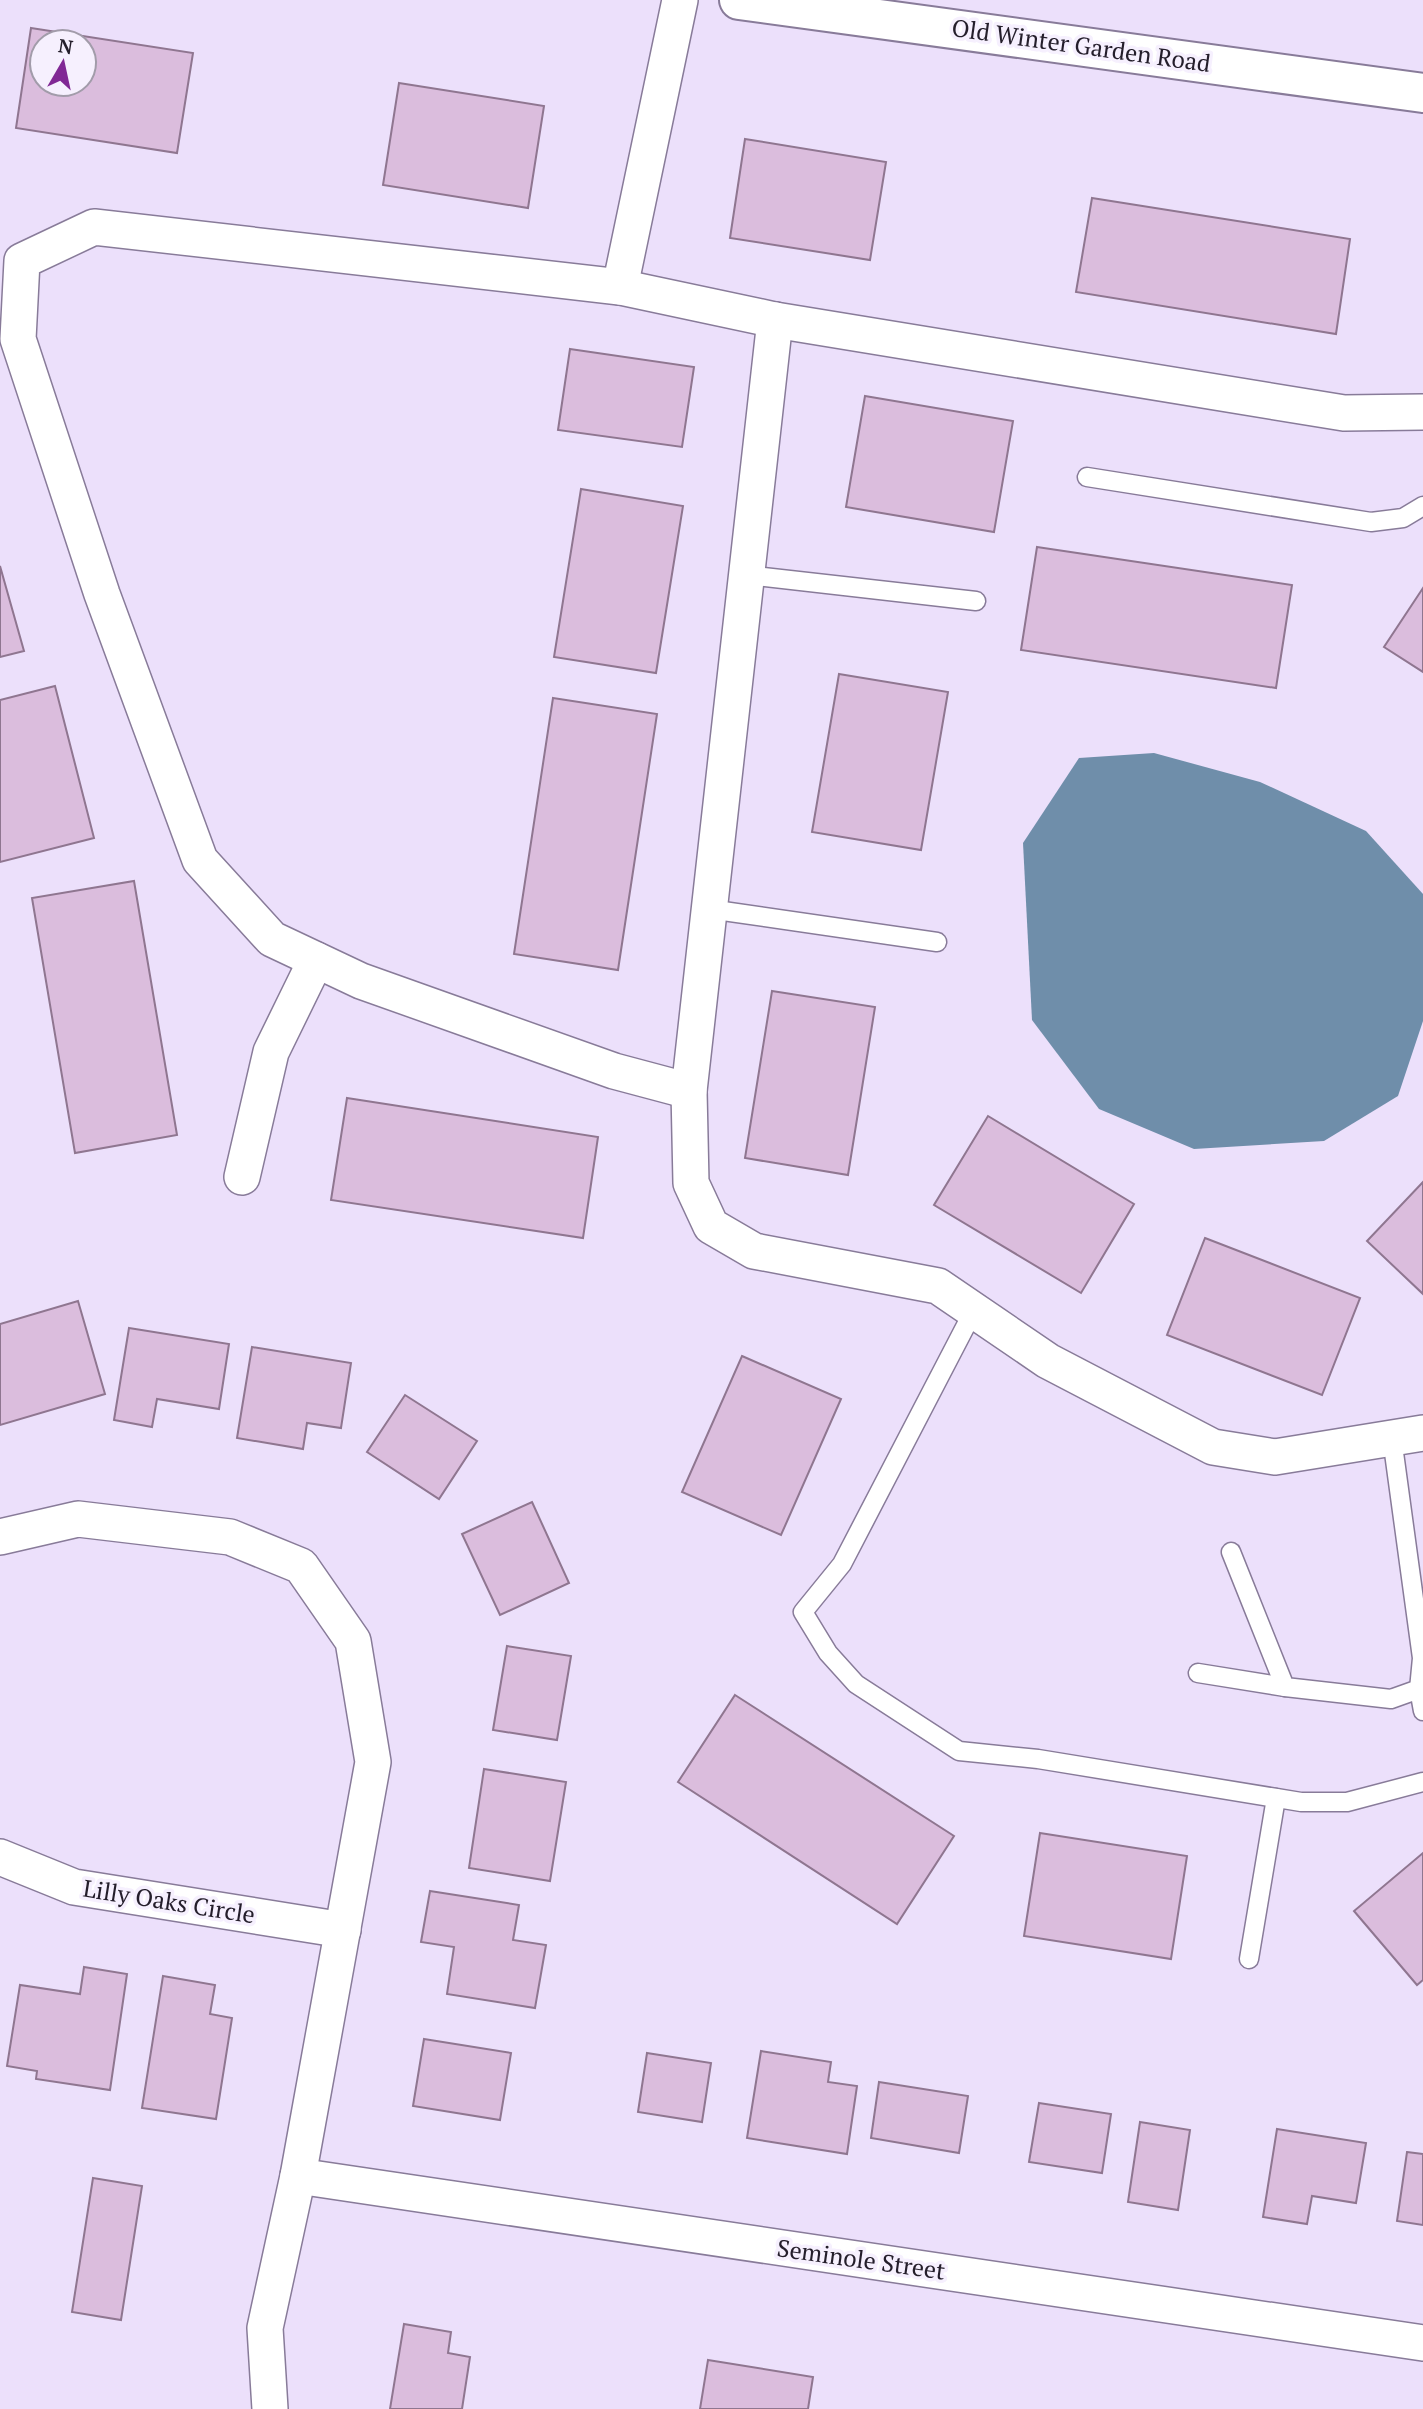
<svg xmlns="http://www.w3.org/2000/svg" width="1423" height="2409" font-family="'PT Serif',serif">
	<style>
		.water { fill: #6f8eaa }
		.building { fill: #dbbddd; stroke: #8f7690; stroke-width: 2; fill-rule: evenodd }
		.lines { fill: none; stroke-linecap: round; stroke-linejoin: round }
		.service-casing { stroke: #887b99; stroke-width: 21 }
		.minor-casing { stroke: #887b99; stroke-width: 38 }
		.secondary-casing { stroke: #887b99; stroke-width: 42 }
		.service { stroke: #fff; stroke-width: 18 }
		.minor { stroke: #fff; stroke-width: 35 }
		.secondary { stroke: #fff; stroke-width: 38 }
		.labels { text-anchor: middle; stroke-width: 7; stroke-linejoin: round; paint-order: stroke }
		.street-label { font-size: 24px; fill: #241e2b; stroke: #f6f0fe }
	</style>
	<rect width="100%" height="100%" fill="#ece0fb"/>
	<path class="water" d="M 1154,753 L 1260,782 L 1366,831 L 1423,894 L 1423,1021 L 1398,1096 L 1324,1141 L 1194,1149 L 1099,1109 L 1032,1020 L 1023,843 L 1079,758 Z"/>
	<g class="building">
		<path d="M 31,28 L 193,53 L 177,153 L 16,128 ZM 42,42 L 84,42 L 84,84 L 42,84 Z"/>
		<path d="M 399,83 L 544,106 L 528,208 L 383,185 Z"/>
		<path d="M 745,139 L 886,162 L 870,260 L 730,238 Z"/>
		<path d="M 1092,198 L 1350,239 L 1336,334 L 1076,292 Z"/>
		<path d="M 570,349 L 694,367 L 682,447 L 558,430 Z"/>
		<path d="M 865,396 L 1013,421 L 994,532 L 846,507 Z"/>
		<path d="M 581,489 L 683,506 L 656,673 L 554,657 Z"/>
		<path d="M 1037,547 L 1292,585 L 1276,688 L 1021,650 Z"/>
		<path d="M 0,566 L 24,651 L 0,657 Z"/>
		<path d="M 1423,588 L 1423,672 L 1384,647 Z"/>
		<path d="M 839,674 L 948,692 L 921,850 L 812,832 Z"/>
		<path d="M 55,686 L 94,838 L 0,862 L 0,700 Z"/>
		<path d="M 553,698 L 657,714 L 618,970 L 514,954 Z"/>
		<path d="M 134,881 L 177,1135 L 75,1153 L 32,898 Z"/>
		<path d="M 772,991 L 875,1007 L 848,1175 L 745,1158 Z"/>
		<path d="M 347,1098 L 598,1137 L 583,1238 L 331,1200 Z"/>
		<path d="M 988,1116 L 1134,1204 L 1081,1293 L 934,1205 Z"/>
		<path d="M 1423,1182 L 1423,1294 L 1367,1241 Z"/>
		<path d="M 1205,1238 L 1360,1298 L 1322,1395 L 1167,1335 Z"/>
		<path d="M 78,1301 L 105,1394 L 0,1425 L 0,1324 Z"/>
		<path d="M 129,1328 L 229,1344 L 219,1409 L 157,1399 L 152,1427 L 114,1420 Z"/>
		<path d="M 252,1347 L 351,1363 L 341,1428 L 307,1423 L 303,1449 L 237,1438 Z"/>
		<path d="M 742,1356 L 841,1399 L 781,1535 L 682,1492 Z"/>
		<path d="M 405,1395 L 477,1441 L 439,1499 L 367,1452 Z"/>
		<path d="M 532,1502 L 569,1583 L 500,1615 L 462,1534 Z"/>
		<path d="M 507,1646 L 571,1656 L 557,1740 L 493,1730 Z"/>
		<path d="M 735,1695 L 954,1836 L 897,1924 L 678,1782 Z"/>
		<path d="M 484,1769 L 566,1782 L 550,1881 L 469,1868 Z"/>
		<path d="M 1040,1833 L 1187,1856 L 1171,1959 L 1024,1936 Z"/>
		<path d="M 1423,1853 L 1423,1980 L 1417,1985 L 1354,1911 Z"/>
		<path d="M 430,1891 L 519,1905 L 513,1940 L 546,1945 L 535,2008 L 447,1994 L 454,1947 L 421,1942 Z"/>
		<path d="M 84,1967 L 127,1974 L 110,2090 L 36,2079 L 37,2071 L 7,2066 L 20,1985 L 80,1994 Z"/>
		<path d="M 163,1976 L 215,1985 L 210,2014 L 232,2018 L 216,2119 L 142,2108 Z"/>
		<path d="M 424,2039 L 511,2053 L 500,2120 L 413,2106 Z"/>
		<path d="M 761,2051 L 831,2062 L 828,2082 L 857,2086 L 847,2154 L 747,2138 Z"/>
		<path d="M 647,2053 L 711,2063 L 702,2122 L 638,2112 Z"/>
		<path d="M 879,2082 L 968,2096 L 959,2153 L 871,2138 Z"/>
		<path d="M 1039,2103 L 1111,2114 L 1102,2173 L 1029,2162 Z"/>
		<path d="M 1140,2122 L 1190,2130 L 1178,2210 L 1128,2202 Z"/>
		<path d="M 1277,2129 L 1366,2143 L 1356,2203 L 1312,2196 L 1307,2224 L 1263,2217 Z"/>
		<path d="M 1407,2152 L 1423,2154 L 1423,2225 L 1397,2221 Z"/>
		<path d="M 93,2178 L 142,2186 L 121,2320 L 72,2312 Z"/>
		<path d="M 404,2324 L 451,2332 L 448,2353 L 470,2357 L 462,2409 L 390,2409 Z"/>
		<path d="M 708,2360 L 813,2377 L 808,2409 L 700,2409 Z"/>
	</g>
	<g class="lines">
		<defs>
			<g id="service">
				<path d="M 1087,477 L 1371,522 L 1403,518 L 1423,506"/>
				<path d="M 747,575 L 976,601"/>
				<path d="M 709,909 L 937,942"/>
				<path d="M 974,1310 L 842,1564 L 803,1612 L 828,1653 L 856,1684 L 959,1751 L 1038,1759 L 1301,1802 L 1347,1802 L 1423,1782"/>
				<path d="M 1231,1552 L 1285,1687 L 1391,1699 L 1419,1689 L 1422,1658 L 1392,1438"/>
				<path d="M 1198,1673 L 1285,1687"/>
				<path d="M 1419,1689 L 1423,1711"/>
				<path d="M 1249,1959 L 1276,1798"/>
			</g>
			<g id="minor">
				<path d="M 680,0 L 620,287 L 94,227 L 22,261 L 18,339 L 102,594 L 200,860 L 272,939 L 361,981 L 614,1071 L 689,1091"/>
				<path d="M 620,287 L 775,320 L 1344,413 L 1423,412"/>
				<path d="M 775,320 L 689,1091 L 691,1183 L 711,1226 L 754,1251 L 938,1286 L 1048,1361 L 1213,1447 L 1275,1457 L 1423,1433"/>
				<path d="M 242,1177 L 271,1052 L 316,960"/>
				<path d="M 0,1537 L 78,1519 L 230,1537 L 301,1566 L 353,1641 L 373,1762 L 298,2176 L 265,2328 L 270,2409"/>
				<path d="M 0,1857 L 74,1887 L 343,1930"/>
				<path d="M 298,2176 L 1423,2343"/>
			</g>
			<path id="secondary" d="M 739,0 L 1423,93"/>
		</defs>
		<use href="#service" class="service-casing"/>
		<use href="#minor" class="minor-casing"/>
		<use href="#secondary" class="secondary-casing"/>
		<use href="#service" class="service"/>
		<use href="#minor" class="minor"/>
		<use href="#secondary" class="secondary"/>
	</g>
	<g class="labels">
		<g class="street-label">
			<text transform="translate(1081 46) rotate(8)" y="8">Old Winter Garden Road</text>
			<text transform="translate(169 1902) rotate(9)" y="8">Lilly Oaks Circle</text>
			<text transform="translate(861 2260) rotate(8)" y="8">Seminole Street</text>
		</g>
	</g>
	<g transform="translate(63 63) rotate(9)"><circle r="33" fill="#f6f0fe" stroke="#a29caa" stroke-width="2"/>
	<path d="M0-5L12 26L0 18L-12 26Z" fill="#812895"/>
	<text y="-10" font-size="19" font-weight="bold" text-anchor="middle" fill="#241e2b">N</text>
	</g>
</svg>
